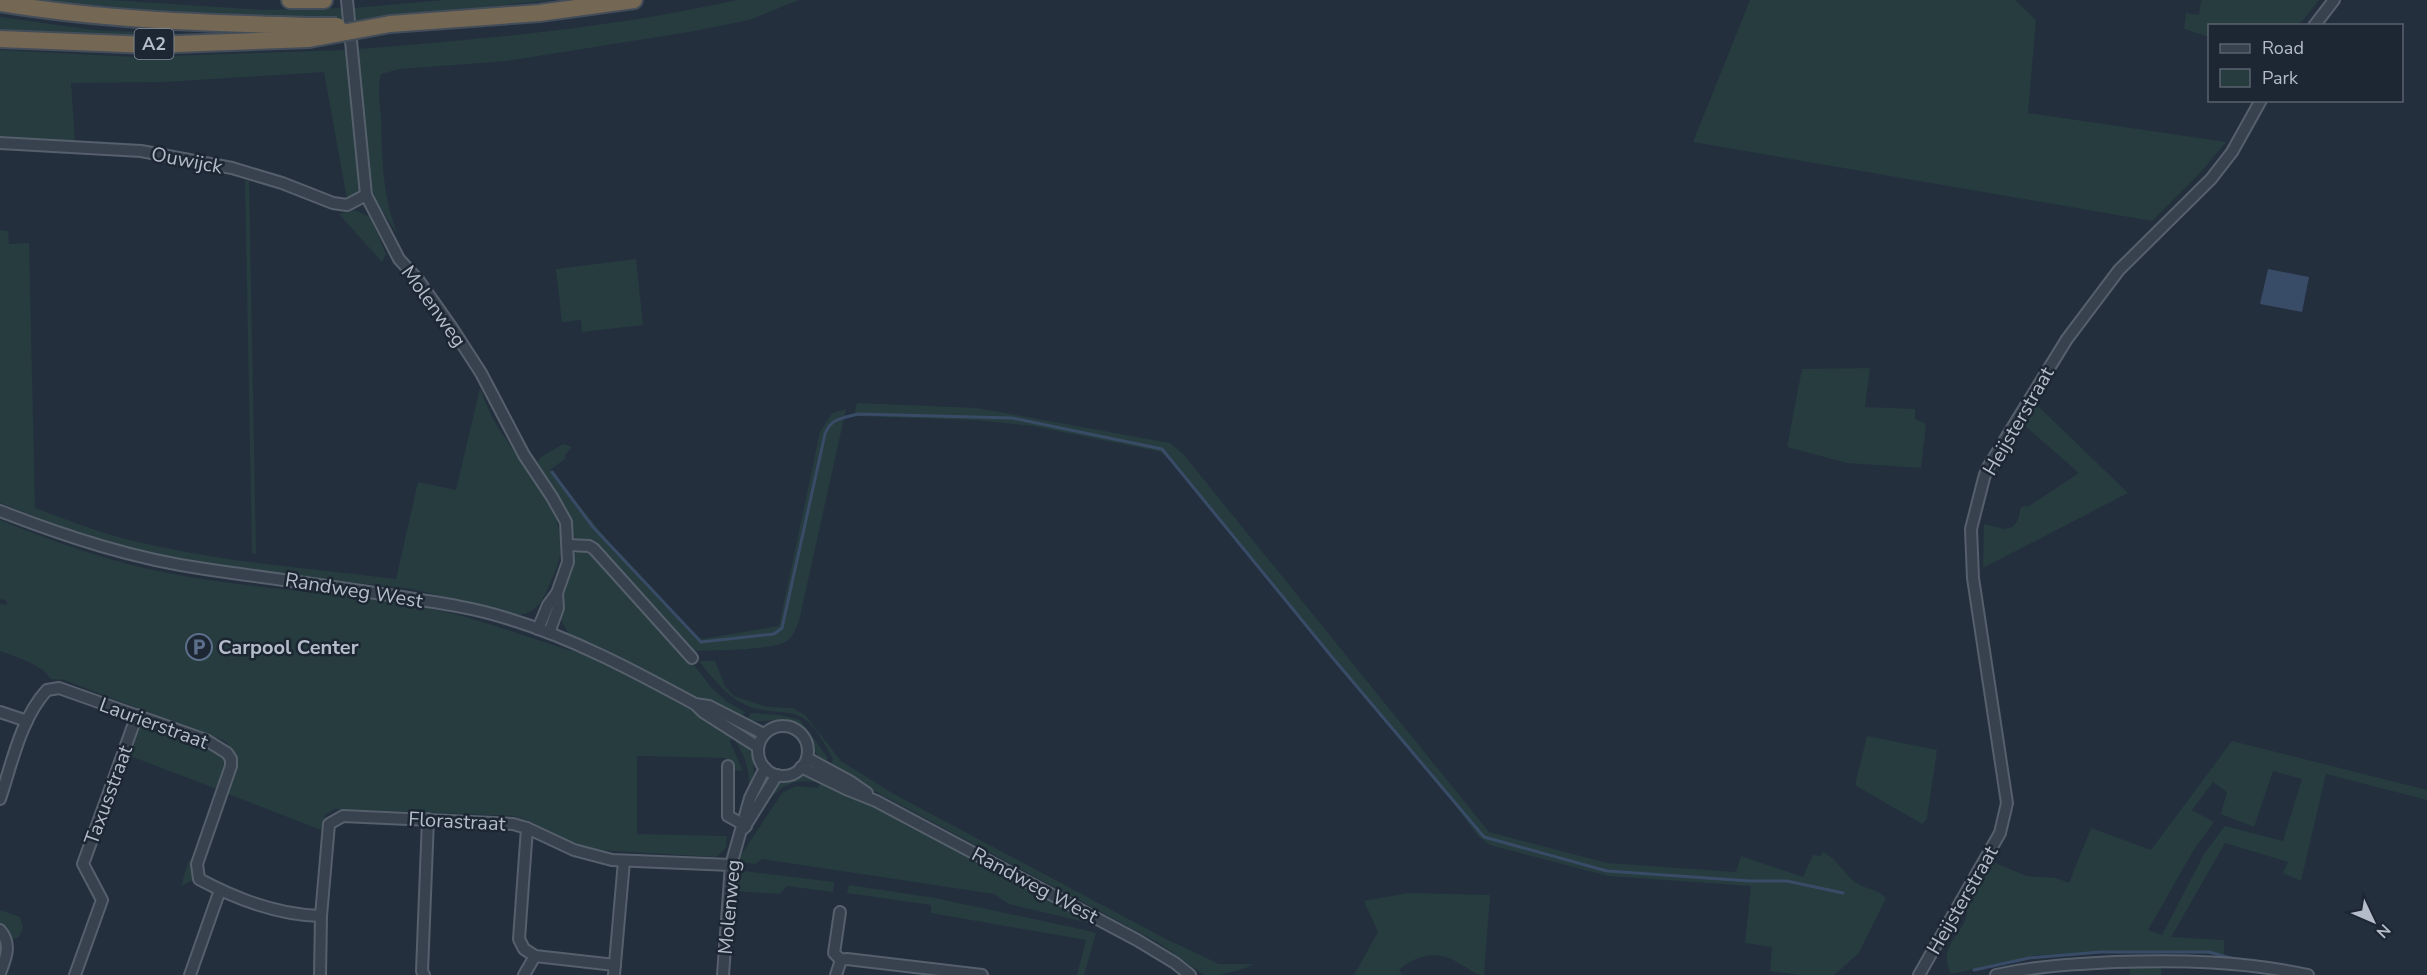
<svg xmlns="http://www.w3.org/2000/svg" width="2427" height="975" font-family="'Nunito Sans',sans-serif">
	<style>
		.green { fill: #263c3f; fill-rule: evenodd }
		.water { fill: #394c67 }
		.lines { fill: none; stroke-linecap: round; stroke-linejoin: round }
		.stream { stroke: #394c67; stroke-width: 3 }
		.minor-casing { stroke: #565f6c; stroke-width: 14 }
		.highway-casing { stroke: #434c59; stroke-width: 20 }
		.minor { stroke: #38414e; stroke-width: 10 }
		.highway { stroke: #746855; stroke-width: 16 }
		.highway-bridge-casing { stroke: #434c59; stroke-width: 20; stroke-linecap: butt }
		.highway-bridge { stroke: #746855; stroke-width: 16 }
		.labels { text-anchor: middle; stroke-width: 5; stroke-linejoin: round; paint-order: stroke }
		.shield { fill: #1d2633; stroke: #878f9c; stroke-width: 1.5 }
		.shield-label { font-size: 18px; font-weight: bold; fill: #b4bcc9 }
		.street-label { font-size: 20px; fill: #b4bcc9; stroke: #1d2633 }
		.poi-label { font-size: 20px; font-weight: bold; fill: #b4bcc9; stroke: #1d2633; text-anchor: start }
	</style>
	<rect width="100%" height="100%" fill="#242f3e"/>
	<g class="green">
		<path d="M 4,0 L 111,0 L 262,10 L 342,8 L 343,20 L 47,7 Z"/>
		<path d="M 444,0 L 554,0 L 355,20 L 354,8 Z"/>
		<path d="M 737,0 L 799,0 L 749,20 L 689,32 L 507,61 L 400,69 L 381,74 C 377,87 380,103 381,116 C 382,158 382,198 399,237 L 375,199 L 370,182 L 358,49 C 485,39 612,28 737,0 Z"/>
		<path d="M 1750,0 L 2015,0 L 2036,20 L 2028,113 L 2226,142 L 2200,173 L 2152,221 L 1693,142 Z"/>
		<path d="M 2201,0 L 2319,0 L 2299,25 L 2210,26 L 2209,37 L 2184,29 L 2186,13 L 2199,15 Z"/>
		<path d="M 0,17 L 94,30 L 203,35 L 203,38 L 0,34 Z"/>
		<path d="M 0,50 L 135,57 L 346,50 L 360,189 L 354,197 L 347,199 L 324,72 L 165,82 L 71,83 L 75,141 L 0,136 Z"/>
		<path d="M 245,180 L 249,181 L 256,554 L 252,553 Z"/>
		<path d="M 355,210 L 370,217 L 386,254 L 382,262 L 339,214 Z"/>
		<path d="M 0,230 L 8,231 L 9,244 L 29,243 L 35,508 C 67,520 100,533 134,541 C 220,562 308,568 396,579 L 418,482 L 456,490 L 480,388 C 485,401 490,414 497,426 C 519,461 561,504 561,546 C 561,562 553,576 547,590 C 541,604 533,614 518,615 L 413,589 L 266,573 L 172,558 L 95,539 L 0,503 Z"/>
		<path d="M 636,259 L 643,325 L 582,332 L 581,320 L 562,322 L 556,269 Z"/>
		<path d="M 1870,368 L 1865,407 L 1915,409 L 1915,419 L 1926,424 L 1921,468 L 1847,463 L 1787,447 L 1802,369 Z"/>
		<path d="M 857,403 L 977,408 L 1170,443 L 1184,455 L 1489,832 L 1607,863 L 1736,872 L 1741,856 L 1803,877 L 1813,855 L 1821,856 L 1823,852 C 1837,859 1843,872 1855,882 C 1864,889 1878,889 1886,898 L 1858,954 L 1834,975 L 1799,975 L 1770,971 L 1772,947 L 1745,943 L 1751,886 L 1608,876 L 1490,845 L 1478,836 L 1452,801 L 1181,471 L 1161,452 L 1033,426 L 975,420 L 854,416 Z"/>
		<path d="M 2036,404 L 2128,493 L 1983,568 L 1984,524 L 2004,529 L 2013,527 L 2018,520 L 2021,507 L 2029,506 L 2079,473 L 2023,424 Z"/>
		<path d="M 846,409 L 799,621 C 796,628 794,636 787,641 C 771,651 712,650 691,651 L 589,543 L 577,539 L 571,533 L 564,507 L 536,463 L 541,457 L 563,444 L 572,447 L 565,455 L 565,459 L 550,470 L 622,558 L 698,637 L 702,639 L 779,626 L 820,432 L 832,413 Z"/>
		<path d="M 0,520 C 55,542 110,562 168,573 C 260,591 355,592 446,612 C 485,621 521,635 559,647 C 577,652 593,657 610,665 C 652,685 692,711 732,734 L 730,742 L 743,771 L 732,770 L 726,758 L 637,756 L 637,834 L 727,836 L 726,848 L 716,857 L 580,849 L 530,821 L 514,816 L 335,809 L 325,815 L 321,830 L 228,794 C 236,769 244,762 225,741 L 64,680 L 51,679 C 40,663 18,658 0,651 L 0,604 L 7,605 L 7,601 L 0,599 Z"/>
		<path d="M 582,549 L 597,559 L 684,652 L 711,687 L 726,701 L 745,712 L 742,717 L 719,705 L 701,700 L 605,649 L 569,634 L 561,620 L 559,614 L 572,556 Z"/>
		<path d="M 699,661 L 715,661 L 725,686 L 734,696 L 767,707 L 793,708 L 805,715 L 841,761 L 892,793 L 1164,938 L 1219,964 L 1253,964 L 1246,968 L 1220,975 L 1204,975 L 1159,943 L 867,787 L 831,765 L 833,759 C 826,747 818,730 807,721 C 794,710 779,713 763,710 C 734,706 716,683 699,661 Z"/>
		<path d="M 751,713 L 780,715 L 800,720 L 828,758 L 826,762 C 807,750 815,734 799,724 C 781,714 766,726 747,719 Z"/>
		<path d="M 142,722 L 218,750 L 226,761 L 217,789 L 130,756 Z"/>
		<path d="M 1867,736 L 1937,750 L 1927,818 L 1922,824 L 1855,785 Z"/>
		<path d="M 737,737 C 758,753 757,767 748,790 C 751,771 745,758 736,742 Z"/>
		<path d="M 2232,741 L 2427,790 L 2427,800 L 2326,774 L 2301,881 L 2283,873 L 2288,862 L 2225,843 L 2171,937 L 2224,940 L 2224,955 L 2159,951 L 2037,955 L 1951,974 C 1935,943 1969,933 1967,907 L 1993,862 L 2026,876 L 2056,878 L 2069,883 L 2091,828 L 2151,850 ZM 2273,771 L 2302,779 L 2283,841 L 2225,826 L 2204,854 L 2162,935 L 2148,930 L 2193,851 L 2214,822 L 2192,810 L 2213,782 L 2227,792 L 2221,814 L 2254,827 Z"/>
		<path d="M 803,775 L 817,780 L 815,782 C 773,775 760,815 740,845 L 772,788 L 786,779 Z"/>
		<path d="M 821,782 L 858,799 L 1097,925 L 1009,904 L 994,894 L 762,859 L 755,864 L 737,861 L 782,793 L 796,786 L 817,788 Z"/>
		<path d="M 189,860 L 193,861 L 195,879 L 181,886 Z"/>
		<path d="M 736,870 L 834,882 L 833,892 L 788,886 L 779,894 L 735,891 Z"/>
		<path d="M 849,885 L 935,898 L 1089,931 L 1096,933 L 1084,975 L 1077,975 L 1086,940 L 931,913 L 931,905 L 847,893 Z"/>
		<path d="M 1408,893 L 1490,895 L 1484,975 C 1475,975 1470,969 1462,965 C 1440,950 1419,953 1399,970 L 1402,975 L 1354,975 L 1378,932 L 1364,901 Z"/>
		<path d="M 0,910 L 20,917 L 23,927 L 19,937 L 12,940 L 0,923 Z"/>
		<path d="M 2130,966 L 2162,966 L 2161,975 L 2130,975 Z"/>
	</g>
	<path class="water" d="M 2268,269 L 2309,277 L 2302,312 L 2260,304 Z"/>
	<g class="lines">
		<g class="stream">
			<path d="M 552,472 L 593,527 L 701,642 L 774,634 L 782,628 L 825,434 C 831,418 843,418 858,414 L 1012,418 L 1162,449 L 1332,657 L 1484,837 L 1607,871 L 1750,881 L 1787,881 L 1843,893"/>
			<path d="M 1974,970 L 2029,958 L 2101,952 L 2209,952 L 2237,960"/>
		</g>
		<defs>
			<g id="minor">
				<path d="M 347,0 L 366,195 L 399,259 L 419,281 L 452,328 L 481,373 L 524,455 L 552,497 L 566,522 L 568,562 L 557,593 L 548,605 L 538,629"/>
				<path d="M 2314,26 L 2334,0"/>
				<path d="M 0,143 L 141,151 L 232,168 L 282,183 L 333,203 L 347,205 L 366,195"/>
				<path d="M 0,511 C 67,537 134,559 205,569 C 273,579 340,587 408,598 C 441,603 474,608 506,618 C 573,638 634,671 695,704 L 703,712 L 758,747"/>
				<path d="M 568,545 L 589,546 L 594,549 L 692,658"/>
				<path d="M 549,633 L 558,608 L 557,593"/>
				<path d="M 695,704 L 709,706 L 764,734"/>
				<path d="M 0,712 L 27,721"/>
				<circle cx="783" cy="751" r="25"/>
				<path d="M 807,758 L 851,782 L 867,793"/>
				<path d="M 728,766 L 728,816 L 746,826"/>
				<path d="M 801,767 L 846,789 L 876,801 L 1137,940 L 1175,963 L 1190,975"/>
				<path d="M 0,799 C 12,763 21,718 47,690 L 59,688 L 206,740 L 227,753 L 231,759 L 231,766 L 197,864 L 199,879 C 236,899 279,915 321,916"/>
				<path d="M 527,828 L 519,939 L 524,949 L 535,956 L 615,965"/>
				<path d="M 744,828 L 777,775"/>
				<path d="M 840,912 L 834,953 L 841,960"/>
				<path d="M 0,930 C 12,944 6,958 0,973"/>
				<path d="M 75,975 L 102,900 L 83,864 L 137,715"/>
				<path d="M 190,975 L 220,890"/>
				<path d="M 320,975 L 321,916 L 329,824 L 343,816 L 513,824 L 527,828 L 574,850 L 612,860 L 731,865"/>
				<path d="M 424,975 L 422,971 L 428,819"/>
				<path d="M 524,975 L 535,956"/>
				<path d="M 614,975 L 624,861"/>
				<path d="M 723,975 L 731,865 L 750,798 L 765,768"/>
				<path d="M 836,975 L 841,960 L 847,959 L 982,975"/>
				<path d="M 1919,975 L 2000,833 L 2007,803 L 1973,578 L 1971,529 L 1984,478 L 1987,469 L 2067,339 L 2119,270 L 2211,179 L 2232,152 L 2261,100"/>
				<path d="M 1996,975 C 2038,966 2073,964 2115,962 C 2181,960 2243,961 2308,975"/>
			</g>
			<g id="highway">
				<path d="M 290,0 L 324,0"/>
				<path d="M 0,3 C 102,20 205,23 308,26"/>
				<path d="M 390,24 L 539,13 L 634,0"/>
				<path d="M 0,39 L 150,45 L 309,39"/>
			</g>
		</defs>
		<use href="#minor" class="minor-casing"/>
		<use href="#highway" class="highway-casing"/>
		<use href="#minor" class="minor"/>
		<use href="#highway" class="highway"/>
		<defs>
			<g id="highway-bridge">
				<path d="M 308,26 L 337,26"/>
				<path d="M 309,39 L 390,24"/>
			</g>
		</defs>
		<use href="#highway-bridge" class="highway-bridge-casing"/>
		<use href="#highway-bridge" class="highway-bridge"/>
	</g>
	<defs>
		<symbol id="parking-ring" viewBox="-11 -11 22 22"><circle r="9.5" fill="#1d2633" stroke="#5c6f8a" stroke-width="1.5"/><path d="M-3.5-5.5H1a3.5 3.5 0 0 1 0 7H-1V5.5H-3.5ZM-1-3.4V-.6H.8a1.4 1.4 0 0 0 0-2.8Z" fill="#5c6f8a"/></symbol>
	</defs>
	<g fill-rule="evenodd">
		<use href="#parking-ring" x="184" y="632" width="30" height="30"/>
	</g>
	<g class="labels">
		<rect class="shield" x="134.5" y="29" width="39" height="30" rx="4.5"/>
		<g class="shield-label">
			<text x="154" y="50">A2</text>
		</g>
		<g class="street-label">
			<text transform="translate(187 160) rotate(11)" y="7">Ouwijck</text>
			<text transform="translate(434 306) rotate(54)" y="7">Molenweg</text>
			<text transform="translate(2018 421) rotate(-60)" y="7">Heijsterstraat</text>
			<text transform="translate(354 590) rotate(9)" y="7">Randweg West</text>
			<text transform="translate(154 723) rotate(20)" y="7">Laurierstraat</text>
			<text transform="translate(108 795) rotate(-70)" y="7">Taxusstraat</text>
			<text transform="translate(457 821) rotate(3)" y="7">Florastraat</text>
			<text transform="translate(1035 885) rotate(28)" y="7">Randweg West</text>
			<text transform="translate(1962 900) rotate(-60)" y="7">Heijsterstraat</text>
			<text transform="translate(729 907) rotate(-85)" y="7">Molenweg</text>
		</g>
		<g class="poi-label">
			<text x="218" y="654">Carpool Center</text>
		</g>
	</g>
	<rect x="2208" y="24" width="195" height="78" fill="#1d2633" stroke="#59626f" stroke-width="1.5"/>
	<rect x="2220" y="44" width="30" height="9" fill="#38414e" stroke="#59626f" stroke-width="1.5"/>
	<text x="2262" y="54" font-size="18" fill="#b4bcc9">Road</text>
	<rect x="2220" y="69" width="30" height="18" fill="#263c3f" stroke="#59626f" stroke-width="1.5"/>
	<text x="2262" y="84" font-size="18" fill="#b4bcc9">Park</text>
	<g transform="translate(2373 921) rotate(134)" stroke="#1d2633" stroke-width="4.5" paint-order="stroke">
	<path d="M0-4.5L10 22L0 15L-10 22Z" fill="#b4bcc9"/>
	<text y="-9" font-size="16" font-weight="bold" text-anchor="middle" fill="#b4bcc9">N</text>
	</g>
</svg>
